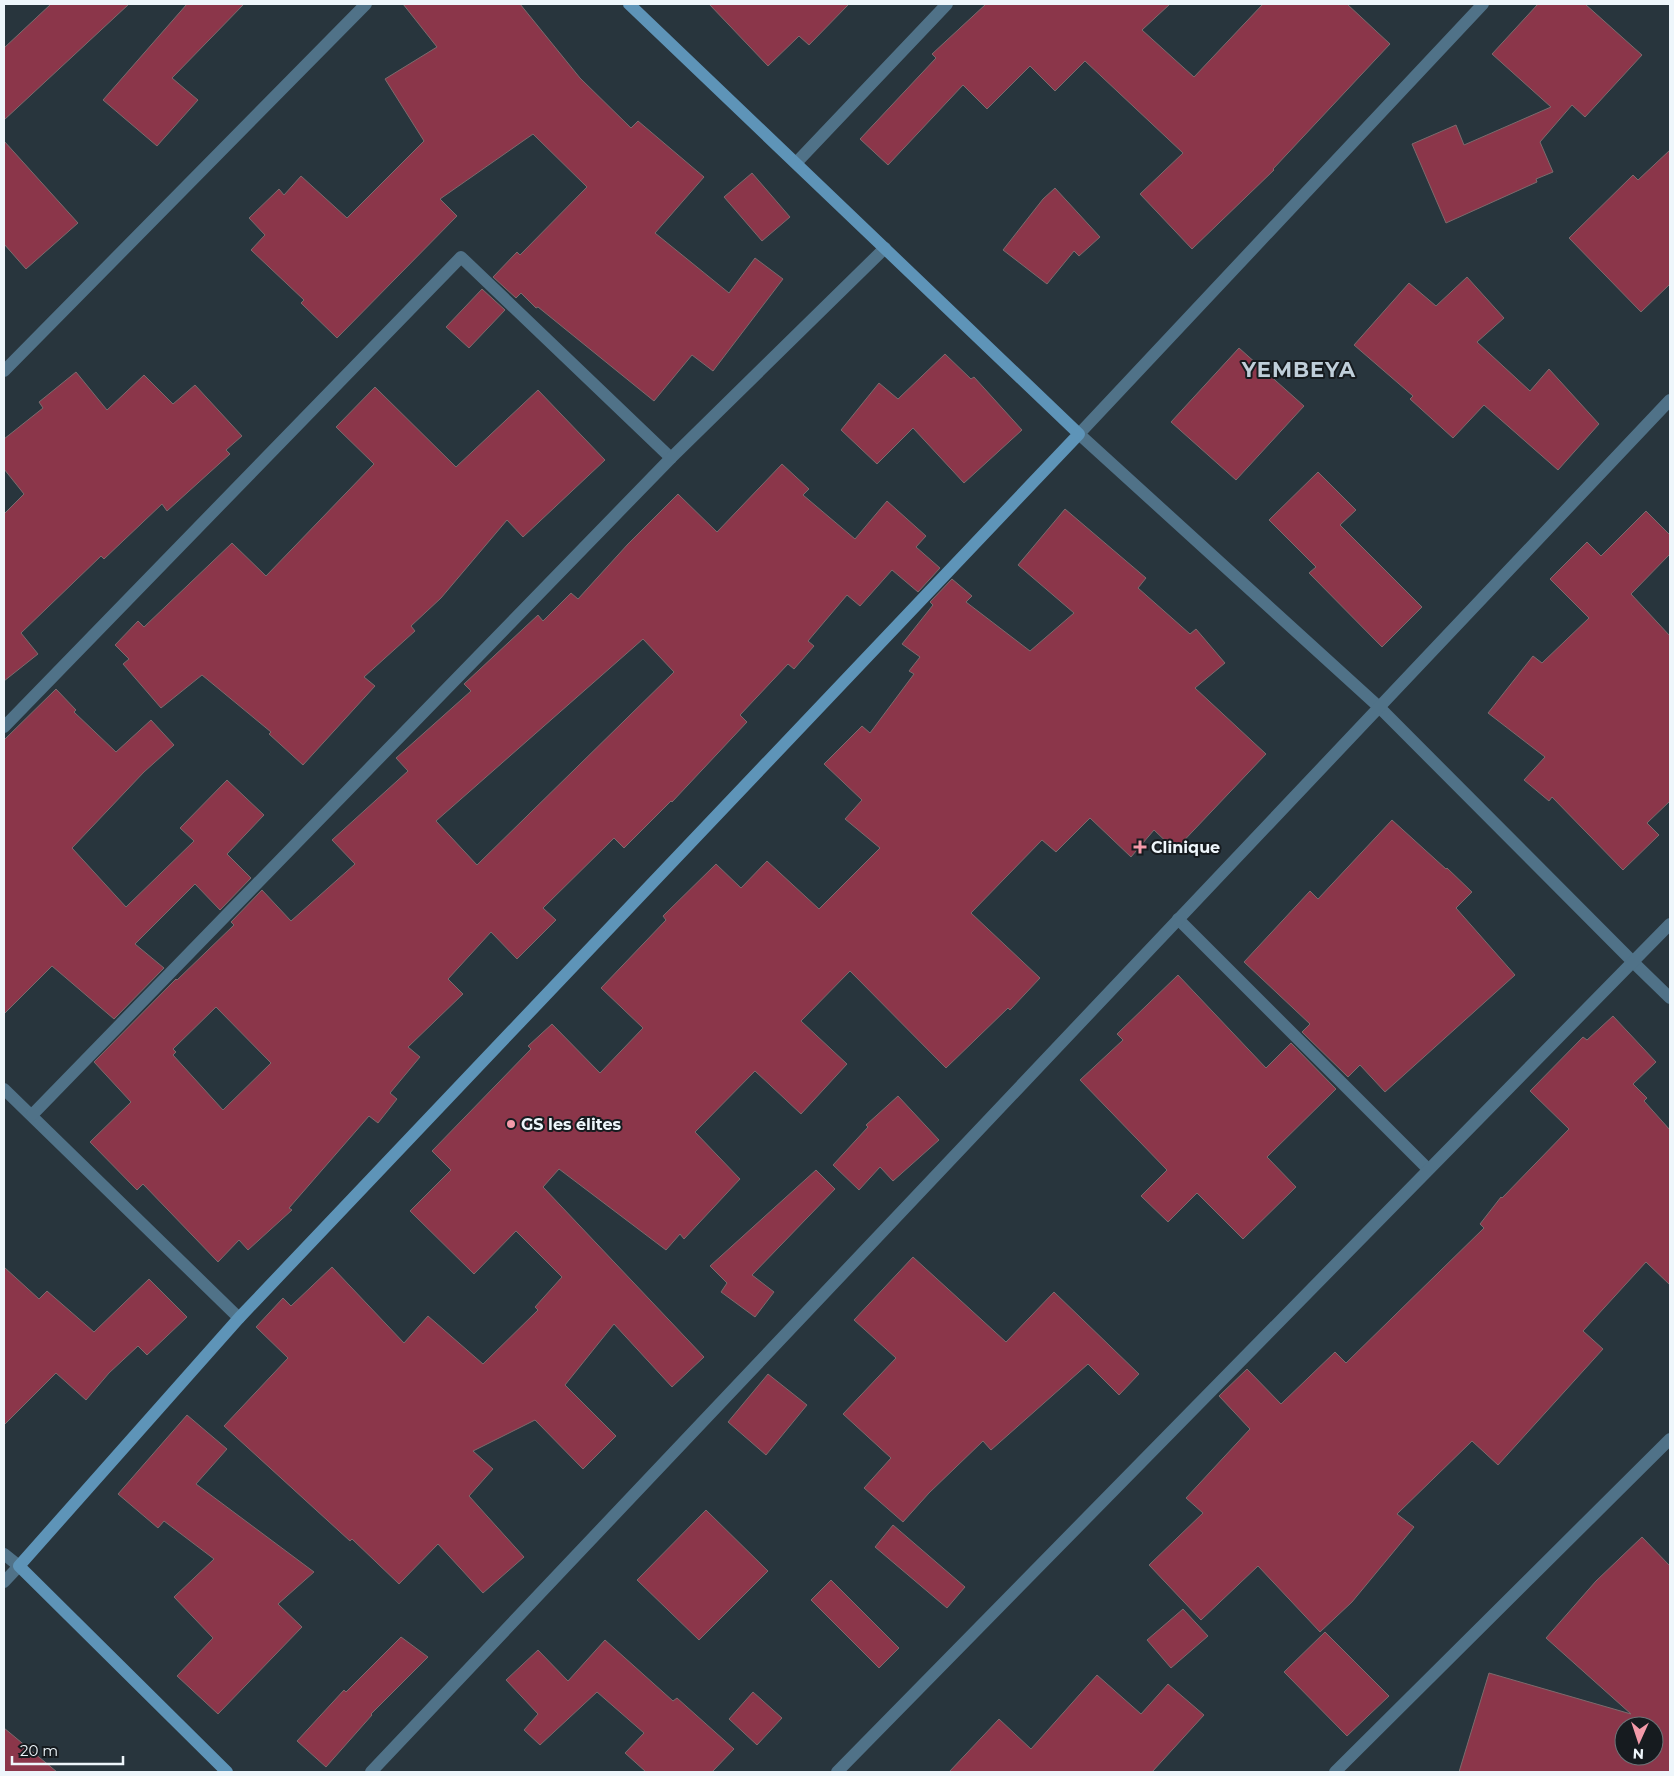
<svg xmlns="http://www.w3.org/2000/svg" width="1674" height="1776" font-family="Montserrat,sans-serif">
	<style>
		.building { fill: #8b364a; stroke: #7c6b6d; fill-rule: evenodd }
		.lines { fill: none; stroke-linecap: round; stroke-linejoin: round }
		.street { stroke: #507288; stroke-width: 12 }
		.secondary { stroke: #5e94b8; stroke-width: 12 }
		.poi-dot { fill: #f39aa9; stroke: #161b1f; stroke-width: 2 }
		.labels { text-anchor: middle; stroke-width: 4; stroke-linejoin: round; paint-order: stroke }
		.poi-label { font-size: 16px; font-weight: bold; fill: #eef6fb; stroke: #161b1f; text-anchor: start }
		.district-label { font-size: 21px; font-weight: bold; letter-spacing: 1px; fill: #bfced9; stroke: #161b1f }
	</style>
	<rect width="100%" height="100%" fill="#28353d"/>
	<g class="building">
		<path d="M 51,4 L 129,4 L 4,120 L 4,48 Z"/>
		<path d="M 187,4 L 244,4 L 172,78 L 198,100 L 157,146 L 103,100 Z"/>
		<path d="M 403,4 L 520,4 L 580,78 L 631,128 L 638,121 L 704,177 L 655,233 L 729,293 L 755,258 L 783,279 L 713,371 L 692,355 L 654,401 L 538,307 L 536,308 L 521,293 L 516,298 L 493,277 L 517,252 L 520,255 L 587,187 L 533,134 L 440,199 L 457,216 L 337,338 L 301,303 L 304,300 L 251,250 L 265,235 L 249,218 L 279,189 L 284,195 L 301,176 L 347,218 L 424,141 L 385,79 L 437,47 Z"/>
		<path d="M 709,4 L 849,4 L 809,45 L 799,36 L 768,66 Z"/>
		<path d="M 986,4 L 1170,4 L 1142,30 L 1194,77 L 1263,4 L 1347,4 L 1390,44 L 1273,169 L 1274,170 L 1192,249 L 1140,194 L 1183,153 L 1085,61 L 1055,91 L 1030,66 L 987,109 L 963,85 L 888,165 L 860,139 L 936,58 L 932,54 Z"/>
		<path d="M 1538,4 L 1585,4 L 1642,55 L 1585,117 L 1572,105 L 1540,142 L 1553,172 L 1536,179 L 1537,182 L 1446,223 L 1412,144 L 1456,125 L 1464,145 L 1551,107 L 1492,54 Z"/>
		<path d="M 4,141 L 78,223 L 26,269 L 4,244 Z"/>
		<path d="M 1670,150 L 1670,284 L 1641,312 L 1569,238 L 1633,175 L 1638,180 Z"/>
		<path d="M 752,173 L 790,217 L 762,241 L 724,197 Z"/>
		<path d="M 1055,188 L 1100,237 L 1079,256 L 1074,251 L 1047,284 L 1003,250 L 1043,199 Z"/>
		<path d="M 1467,277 L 1504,318 L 1477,342 L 1530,391 L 1549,369 L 1599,424 L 1558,470 L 1484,405 L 1453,438 L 1410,399 L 1413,396 L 1354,345 L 1409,283 L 1436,306 Z"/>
		<path d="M 482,289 L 505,310 L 469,348 L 446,327 Z"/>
		<path d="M 1239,348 L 1304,406 L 1236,480 L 1171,422 Z"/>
		<path d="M 945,354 L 971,379 L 974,377 L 1022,430 L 964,483 L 913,428 L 877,464 L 841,430 L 879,383 L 898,399 Z"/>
		<path d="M 76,372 L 107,410 L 144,375 L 173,404 L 195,385 L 242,436 L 226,450 L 230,454 L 167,511 L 162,504 L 104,559 L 101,556 L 21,633 L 38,654 L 4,681 L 4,514 L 24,494 L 4,469 L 4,439 L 43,408 L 39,402 Z"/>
		<path d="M 375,387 L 456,467 L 538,390 L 605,460 L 523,537 L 507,520 L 441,598 L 411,626 L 415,631 L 364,677 L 375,686 L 303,765 L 269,734 L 271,732 L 202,675 L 161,708 L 123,664 L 129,659 L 115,645 L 138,621 L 144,627 L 232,543 L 266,576 L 374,464 L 336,427 Z"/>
		<path d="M 782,464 L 809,489 L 803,495 L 855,539 L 887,501 L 926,536 L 916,547 L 940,568 L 918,592 L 892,570 L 860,606 L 847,595 L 808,641 L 814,646 L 794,669 L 788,664 L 740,715 L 747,722 L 672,802 L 671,801 L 624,848 L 614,838 L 543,908 L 556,920 L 517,959 L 491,932 L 448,979 L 463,994 L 408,1047 L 420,1057 L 390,1093 L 397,1099 L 378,1123 L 369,1116 L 289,1208 L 292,1210 L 248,1250 L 239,1240 L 218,1262 L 143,1184 L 137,1190 L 90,1142 L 131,1102 L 94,1062 L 176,979 L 177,980 L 234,925 L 231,922 L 262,890 L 291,921 L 355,864 L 332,840 L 408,771 L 396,758 L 471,691 L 464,684 L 538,615 L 543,621 L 571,593 L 578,599 L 628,544 L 678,494 L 717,532 ZM 643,639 L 674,672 L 477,865 L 436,821 ZM 216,1007 L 271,1063 L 223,1110 L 173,1055 L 176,1052 L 173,1049 Z"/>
		<path d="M 1318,472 L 1356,510 L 1340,525 L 1422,607 L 1382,647 L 1309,573 L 1316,567 L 1269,520 Z"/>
		<path d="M 1065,509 L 1146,578 L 1138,588 L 1190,634 L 1196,629 L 1225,663 L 1195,688 L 1266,754 L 1175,850 L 1154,830 L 1131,857 L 1090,818 L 1056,852 L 1042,840 L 971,913 L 1040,978 L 1010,1010 L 1008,1008 L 946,1068 L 850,971 L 801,1021 L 847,1064 L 801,1114 L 755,1071 L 695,1132 L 740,1179 L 684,1239 L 680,1234 L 666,1250 L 559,1169 L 543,1187 L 704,1357 L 672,1387 L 614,1324 L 565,1385 L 616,1436 L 583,1469 L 535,1420 L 473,1451 L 493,1469 L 469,1496 L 524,1557 L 483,1593 L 438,1544 L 399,1584 L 352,1539 L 350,1541 L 224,1426 L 288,1358 L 256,1327 L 283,1298 L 291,1306 L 332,1267 L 404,1343 L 428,1316 L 483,1364 L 538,1310 L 535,1307 L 562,1277 L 516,1231 L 474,1274 L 410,1211 L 451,1170 L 432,1151 L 531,1049 L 528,1046 L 552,1024 L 600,1073 L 643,1028 L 601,988 L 666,920 L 663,916 L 716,864 L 741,888 L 767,861 L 819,909 L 880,848 L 845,819 L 862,800 L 824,764 L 862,726 L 870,733 L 914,674 L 909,671 L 920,657 L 902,644 L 933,605 L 930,602 L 952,579 L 972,596 L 966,602 L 1030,651 L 1074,613 L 1018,565 Z"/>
		<path d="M 1646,511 L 1670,535 L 1670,554 L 1631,594 L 1670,636 L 1670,801 L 1647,823 L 1659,835 L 1623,870 L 1552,797 L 1549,801 L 1524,780 L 1545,757 L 1488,713 L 1533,656 L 1542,663 L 1589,618 L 1550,579 L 1587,542 L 1601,556 Z"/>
		<path d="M 56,689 L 76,710 L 74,712 L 116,752 L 151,720 L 174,745 L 144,772 L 72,848 L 126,907 L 194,841 L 180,828 L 227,780 L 264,815 L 227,854 L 251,878 L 220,910 L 195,884 L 135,944 L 164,968 L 114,1019 L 52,966 L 4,1014 L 4,740 Z"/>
		<path d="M 1392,820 L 1446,869 L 1447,868 L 1472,892 L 1456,908 L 1515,975 L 1385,1092 L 1360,1065 L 1348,1077 L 1302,1032 L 1310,1024 L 1244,962 L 1310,891 L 1318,899 Z"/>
		<path d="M 1178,975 L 1266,1068 L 1291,1043 L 1336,1089 L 1267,1157 L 1296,1187 L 1243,1239 L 1197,1193 L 1168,1222 L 1141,1196 L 1167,1170 L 1080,1080 L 1123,1040 L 1117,1034 Z"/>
		<path d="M 1613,1016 L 1656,1062 L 1633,1084 L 1647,1098 L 1644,1101 L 1670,1130 L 1670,1285 L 1646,1262 L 1583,1331 L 1603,1349 L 1498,1465 L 1472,1441 L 1397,1514 L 1414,1527 L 1352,1602 L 1320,1632 L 1258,1566 L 1201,1620 L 1149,1565 L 1203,1513 L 1186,1498 L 1250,1429 L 1219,1396 L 1247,1369 L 1281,1404 L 1335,1352 L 1346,1363 L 1484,1228 L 1480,1224 L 1501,1197 L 1502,1198 L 1569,1129 L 1530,1091 L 1583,1037 L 1587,1040 Z"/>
		<path d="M 898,1096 L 939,1140 L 893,1181 L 880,1167 L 859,1190 L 833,1165 L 868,1127 L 866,1125 Z"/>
		<path d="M 816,1170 L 835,1189 L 752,1275 L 774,1292 L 755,1317 L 721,1292 L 727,1283 L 710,1266 Z"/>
		<path d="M 913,1257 L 1006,1342 L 1054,1292 L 1139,1374 L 1119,1395 L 1088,1364 L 991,1450 L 983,1441 L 929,1493 L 903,1522 L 864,1488 L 891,1458 L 843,1414 L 896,1358 L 854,1320 Z"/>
		<path d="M 4,1267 L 39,1299 L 47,1291 L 94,1332 L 149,1279 L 187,1317 L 147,1355 L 138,1346 L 109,1373 L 86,1400 L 56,1373 L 4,1425 Z"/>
		<path d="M 768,1374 L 807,1405 L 766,1455 L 728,1422 Z"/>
		<path d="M 187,1415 L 227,1449 L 196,1484 L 314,1572 L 278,1604 L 302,1627 L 218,1714 L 177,1676 L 213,1638 L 174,1597 L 214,1559 L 164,1521 L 158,1528 L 118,1494 Z"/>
		<path d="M 706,1510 L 768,1571 L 699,1640 L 637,1580 Z"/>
		<path d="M 893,1525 L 965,1587 L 947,1608 L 875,1547 Z"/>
		<path d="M 1642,1537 L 1670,1566 L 1670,1772 L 1459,1772 L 1489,1673 L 1631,1714 L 1546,1638 L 1596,1581 ZM 1624,1726 L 1654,1726 L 1654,1756 L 1624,1756 Z"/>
		<path d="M 831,1580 L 899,1648 L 879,1668 L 811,1600 Z"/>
		<path d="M 1183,1609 L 1208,1636 L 1171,1668 L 1147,1640 Z"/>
		<path d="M 1325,1632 L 1389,1696 L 1347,1736 L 1284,1672 Z"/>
		<path d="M 401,1637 L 428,1657 L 371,1714 L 372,1715 L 326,1767 L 297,1741 L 344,1690 L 346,1692 Z"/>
		<path d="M 605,1640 L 673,1701 L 677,1698 L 734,1749 L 712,1772 L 646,1772 L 625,1753 L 644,1733 L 597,1692 L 540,1745 L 524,1730 L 538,1714 L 506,1680 L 538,1650 L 568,1681 Z"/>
		<path d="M 1097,1675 L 1141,1714 L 1168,1684 L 1204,1715 L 1152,1772 L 949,1772 L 999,1719 L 1031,1749 Z"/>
		<path d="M 753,1692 L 782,1718 L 757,1745 L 729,1719 Z"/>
		<path d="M 4,1728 L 57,1772 L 4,1772 Z"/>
	</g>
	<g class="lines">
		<g class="street">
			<path d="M 1483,4 L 1079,434 L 1379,707 L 1633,962 L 1670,998"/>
			<path d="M 796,163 L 947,4"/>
			<path d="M 4,371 L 366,4"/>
			<path d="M 4,727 L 461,257 L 671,458"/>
			<path d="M 1178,919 L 1428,1169"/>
			<path d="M 4,1089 L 239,1318"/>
			<path d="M 32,1115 L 671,458 L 885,248"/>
			<path d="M 4,1554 L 19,1566 L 4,1582"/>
			<path d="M 371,1772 L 1670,400"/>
			<path d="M 837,1772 L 1670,924"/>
			<path d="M 1335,1772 L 1670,1439"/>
		</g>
		<path class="secondary" d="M 227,1772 L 19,1566 L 239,1318 L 1079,434 L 629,4"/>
	</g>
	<g class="poi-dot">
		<path d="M1137.5 839.5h5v5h5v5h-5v5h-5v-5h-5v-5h5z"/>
		<circle cx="511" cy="1124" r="5"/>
	</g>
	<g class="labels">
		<g class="poi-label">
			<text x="1151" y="853">Clinique</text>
			<text x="521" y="1130">GS les élites</text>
		</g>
		<g class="district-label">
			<text x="1299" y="377">YEMBEYA</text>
		</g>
	</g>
	<rect width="1674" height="1776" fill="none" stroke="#eef6fb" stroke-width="10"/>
	<g transform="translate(1639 1741) rotate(183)"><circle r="24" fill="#161b1f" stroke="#6c7377"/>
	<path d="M0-4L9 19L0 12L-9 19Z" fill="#f39aa9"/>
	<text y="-8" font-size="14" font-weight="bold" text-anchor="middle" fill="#eef6fb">N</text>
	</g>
	<path d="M12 1756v8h111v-8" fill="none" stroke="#eef6fb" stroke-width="2.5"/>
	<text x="20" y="1756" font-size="15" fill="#eef6fb" stroke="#161b1f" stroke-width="4" paint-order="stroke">20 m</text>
</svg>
